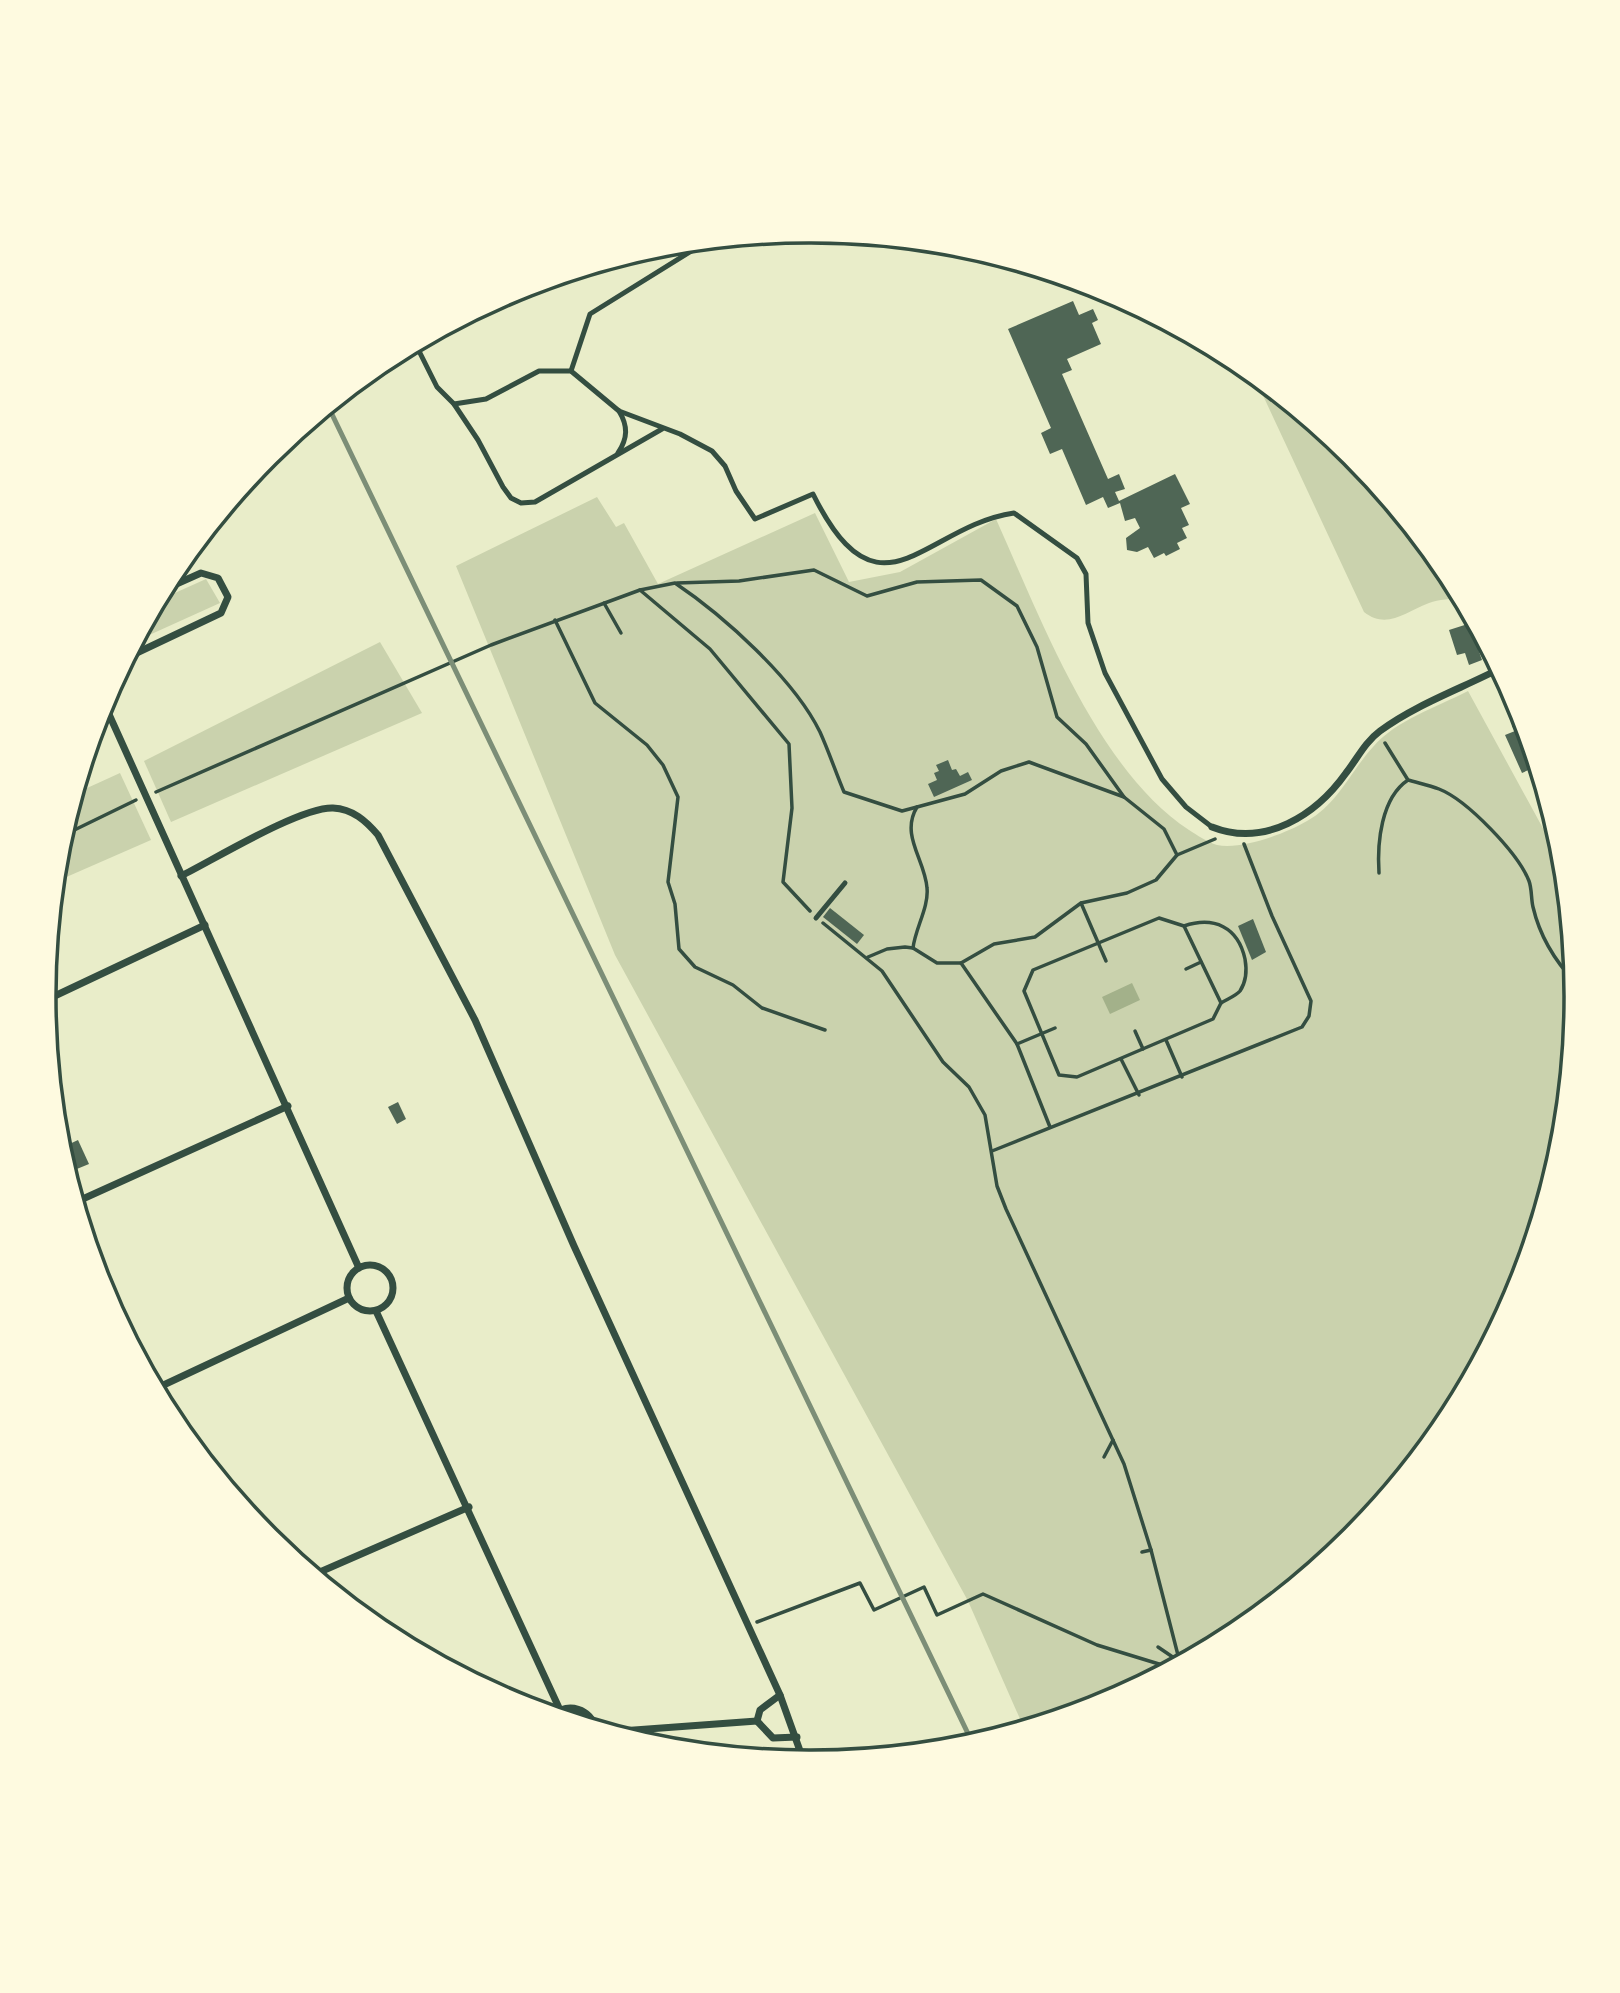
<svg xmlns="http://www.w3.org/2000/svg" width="1620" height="1993" font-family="Signika,sans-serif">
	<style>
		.green { fill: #cad2ad }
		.water { fill: #a3b18a }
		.building { fill: #4f6655 }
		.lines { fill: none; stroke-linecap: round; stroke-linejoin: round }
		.path { stroke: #344e41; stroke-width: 3.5 }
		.service { stroke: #344e41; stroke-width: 5 }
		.minor { stroke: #344e41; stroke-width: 7 }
		.rail { stroke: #7c8e77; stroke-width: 5 }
		.rim { fill: none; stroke: #344e41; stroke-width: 3.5 }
	</style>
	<rect width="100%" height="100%" fill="#e9edc9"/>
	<g class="green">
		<path d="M 1253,374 L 1352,455 L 1447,571 L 1462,598 C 1451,599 1439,599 1429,603 C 1405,612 1387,630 1364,612 Z"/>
		<path d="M 597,497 L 616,527 L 624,523 L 658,584 L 815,513 L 849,582 L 900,572 L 996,519 C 1040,617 1097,770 1189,830 C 1197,835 1207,842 1217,845 C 1241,850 1285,834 1307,821 C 1338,804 1350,772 1373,747 C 1396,720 1437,707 1468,691 L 1563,865 L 1576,996 L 1561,1146 L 1518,1290 L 1447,1423 L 1352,1539 L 1235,1634 L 1103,1705 L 1024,1728 L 968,1601 L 615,955 L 456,566 Z"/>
		<path d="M 206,579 L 220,603 L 136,641 L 157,601 Z"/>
		<path d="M 380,642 L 422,713 L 171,822 L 144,761 Z"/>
		<path d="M 120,773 L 151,840 L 55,882 L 59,847 L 74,794 Z"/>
	</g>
	<path class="water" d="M 1132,983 L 1140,1000 L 1110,1014 L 1102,997 Z"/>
	<g class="building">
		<path d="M 1073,301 L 1079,315 L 1093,309 L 1098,320 L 1092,323 L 1101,344 L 1067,359 L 1072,370 L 1062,374 L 1108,479 L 1119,474 L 1125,489 L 1115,492 L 1119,501 L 1175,474 L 1190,504 L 1181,508 L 1189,525 L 1182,528 L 1187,538 L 1177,543 L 1180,549 L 1166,556 L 1164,553 L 1154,558 L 1148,547 L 1137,552 L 1127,550 L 1126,538 L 1140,528 L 1135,518 L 1125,521 L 1120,503 L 1108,508 L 1103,497 L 1086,505 L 1062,449 L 1050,454 L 1041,433 L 1051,428 L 1008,329 Z"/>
		<path d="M 1474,622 L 1486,647 L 1478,649 L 1482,660 L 1469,665 L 1465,653 L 1457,655 L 1449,630 Z"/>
		<path d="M 1523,721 L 1537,766 L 1522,773 L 1505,735 L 1515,731 L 1512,726 Z"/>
		<path d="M 948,760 L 952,770 L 956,769 L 960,776 L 968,772 L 972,780 L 934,797 L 928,784 L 937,780 L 934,773 L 939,771 L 936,765 Z"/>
		<path d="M 830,908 L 864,935 L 857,944 L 823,917 Z"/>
		<path d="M 1253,919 L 1266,952 L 1252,960 L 1238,926 Z"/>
		<path d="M 398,1102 L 406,1119 L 397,1124 L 388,1107 Z"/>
		<path d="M 78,1140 L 89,1164 L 67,1173 L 59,1149 Z"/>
	</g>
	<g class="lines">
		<g class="path">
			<path d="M 677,583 L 739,581 L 814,570 L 867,596 L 917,582 L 981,580 L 1017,606 L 1037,647 L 1057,717 L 1086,744 L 1124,797"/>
			<path d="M 640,590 L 710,649 L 789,744 L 792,808 L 783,882 L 810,911"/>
			<path d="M 604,603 L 621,633"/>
			<path d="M 555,620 L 595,703 L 647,745 L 663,765 L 678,797 L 668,882 L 675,904 L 679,949 L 695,967 L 733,985 L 762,1008 L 825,1030"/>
			<path d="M 1385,743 L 1408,780 C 1418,783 1429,785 1439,789 C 1467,800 1518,853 1529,881 C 1532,889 1531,899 1533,907 C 1540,937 1554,960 1575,982"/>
			<path d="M 156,792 L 491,645 L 640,590 L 675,583 C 724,616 794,679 820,732 C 829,752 836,773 844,792 L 902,811 L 917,807"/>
			<path d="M 62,836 L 136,800"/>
			<path d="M 1379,873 C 1377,843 1381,798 1408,780"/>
			<path d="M 1081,903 L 1106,961"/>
			<path d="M 1159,918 L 1184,926 L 1221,1003 L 1213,1019 L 1077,1077 L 1059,1075 L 1024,991 L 1033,970 Z"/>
			<path d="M 823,923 L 882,971 L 943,1062 L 969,1087 L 985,1115 L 997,1186 L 1006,1209 L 1124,1464 L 1151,1550 L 1180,1663"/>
			<path d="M 1184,926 C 1214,916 1238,927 1245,959 C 1247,970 1246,982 1240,991 C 1236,996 1227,999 1221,1003"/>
			<path d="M 913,948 C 915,929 929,907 927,888 C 925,860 900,835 917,807 L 965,794 L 1001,771 L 1029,762 L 1124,797 L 1164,829 L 1177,855"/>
			<path d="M 868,957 L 887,949 L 905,947 L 913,948 L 937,963 L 961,963 L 994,944 L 1035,937 L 1081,903 L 1127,893 L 1156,880 L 1177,855 L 1215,839"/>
			<path d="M 961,963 L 1017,1044 L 1050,1127"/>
			<path d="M 1186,969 L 1201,962"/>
			<path d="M 1135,1031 L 1143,1049"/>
			<path d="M 1166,1040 L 1182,1077"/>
			<path d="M 1017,1044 L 1055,1028"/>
			<path d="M 1121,1059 L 1139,1095"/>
			<path d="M 992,1151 L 1302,1027 L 1309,1016 L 1311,1001 L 1272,916 L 1244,844"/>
			<path d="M 1104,1457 L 1113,1440"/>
			<path d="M 1142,1552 L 1151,1550"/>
			<path d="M 757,1622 L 860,1583 L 874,1610 L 924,1587 L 937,1615 L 983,1594 L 1097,1645 L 1172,1668"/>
			<path d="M 1158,1647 L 1180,1662"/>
		</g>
		<g class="service">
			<path d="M 415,343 L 437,387 L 454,404 L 478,440 L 503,487 L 511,498 L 521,503 L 535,502 L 662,429"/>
			<path d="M 571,371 L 590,314 L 709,240"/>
			<path d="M 454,404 L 486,399 L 539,371 L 571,371 L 619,411 L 680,434 L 712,451 L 725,466 L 736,491 L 755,519 L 813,494 C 880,629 924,526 1014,513 L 1077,558 L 1086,574 L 1088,623 L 1105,673 L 1162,779 L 1186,807 L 1212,827"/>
			<path d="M 618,453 C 628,438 628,426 619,411"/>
			<path d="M 816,918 L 845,883"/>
		</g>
		<g class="minor">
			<path d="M 126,658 L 221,613 L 228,597 L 218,578 L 201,573 L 163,590"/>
			<path d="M 103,701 L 359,1268"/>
			<path d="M 1212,827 C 1265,848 1316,815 1346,773 C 1357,759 1365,742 1380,731 C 1415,705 1460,689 1499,669"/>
			<path d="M 181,876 C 215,859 300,807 333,808 C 353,809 366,821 378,835 L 475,1020 L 574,1246 L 780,1695 L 804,1762"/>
			<path d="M 44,1001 L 205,925"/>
			<path d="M 76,1202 L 288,1106"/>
			<circle cx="370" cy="1288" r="23"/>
			<path d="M 376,1311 L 560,1710"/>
			<path d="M 155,1389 L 349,1298"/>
			<path d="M 313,1575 L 469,1507"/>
			<path d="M 780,1695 L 760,1710 L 757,1721 L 773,1738 L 797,1737"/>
			<path d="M 552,1715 C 569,1702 590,1708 596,1729"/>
			<path d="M 607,1732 L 757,1721"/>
		</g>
		<path class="rail" d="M 328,406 L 973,1744"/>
	</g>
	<path d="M0 0H1620V1993H0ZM809 243H811A753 753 0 0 1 1564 996V997A753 753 0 0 1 811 1750H809A753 753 0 0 1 56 997V996A753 753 0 0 1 809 243Z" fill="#fefae0" fill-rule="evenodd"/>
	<path class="rim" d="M809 243H811A753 753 0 0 1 1564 996V997A753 753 0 0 1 811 1750H809A753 753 0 0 1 56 997V996A753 753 0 0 1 809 243Z"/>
</svg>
